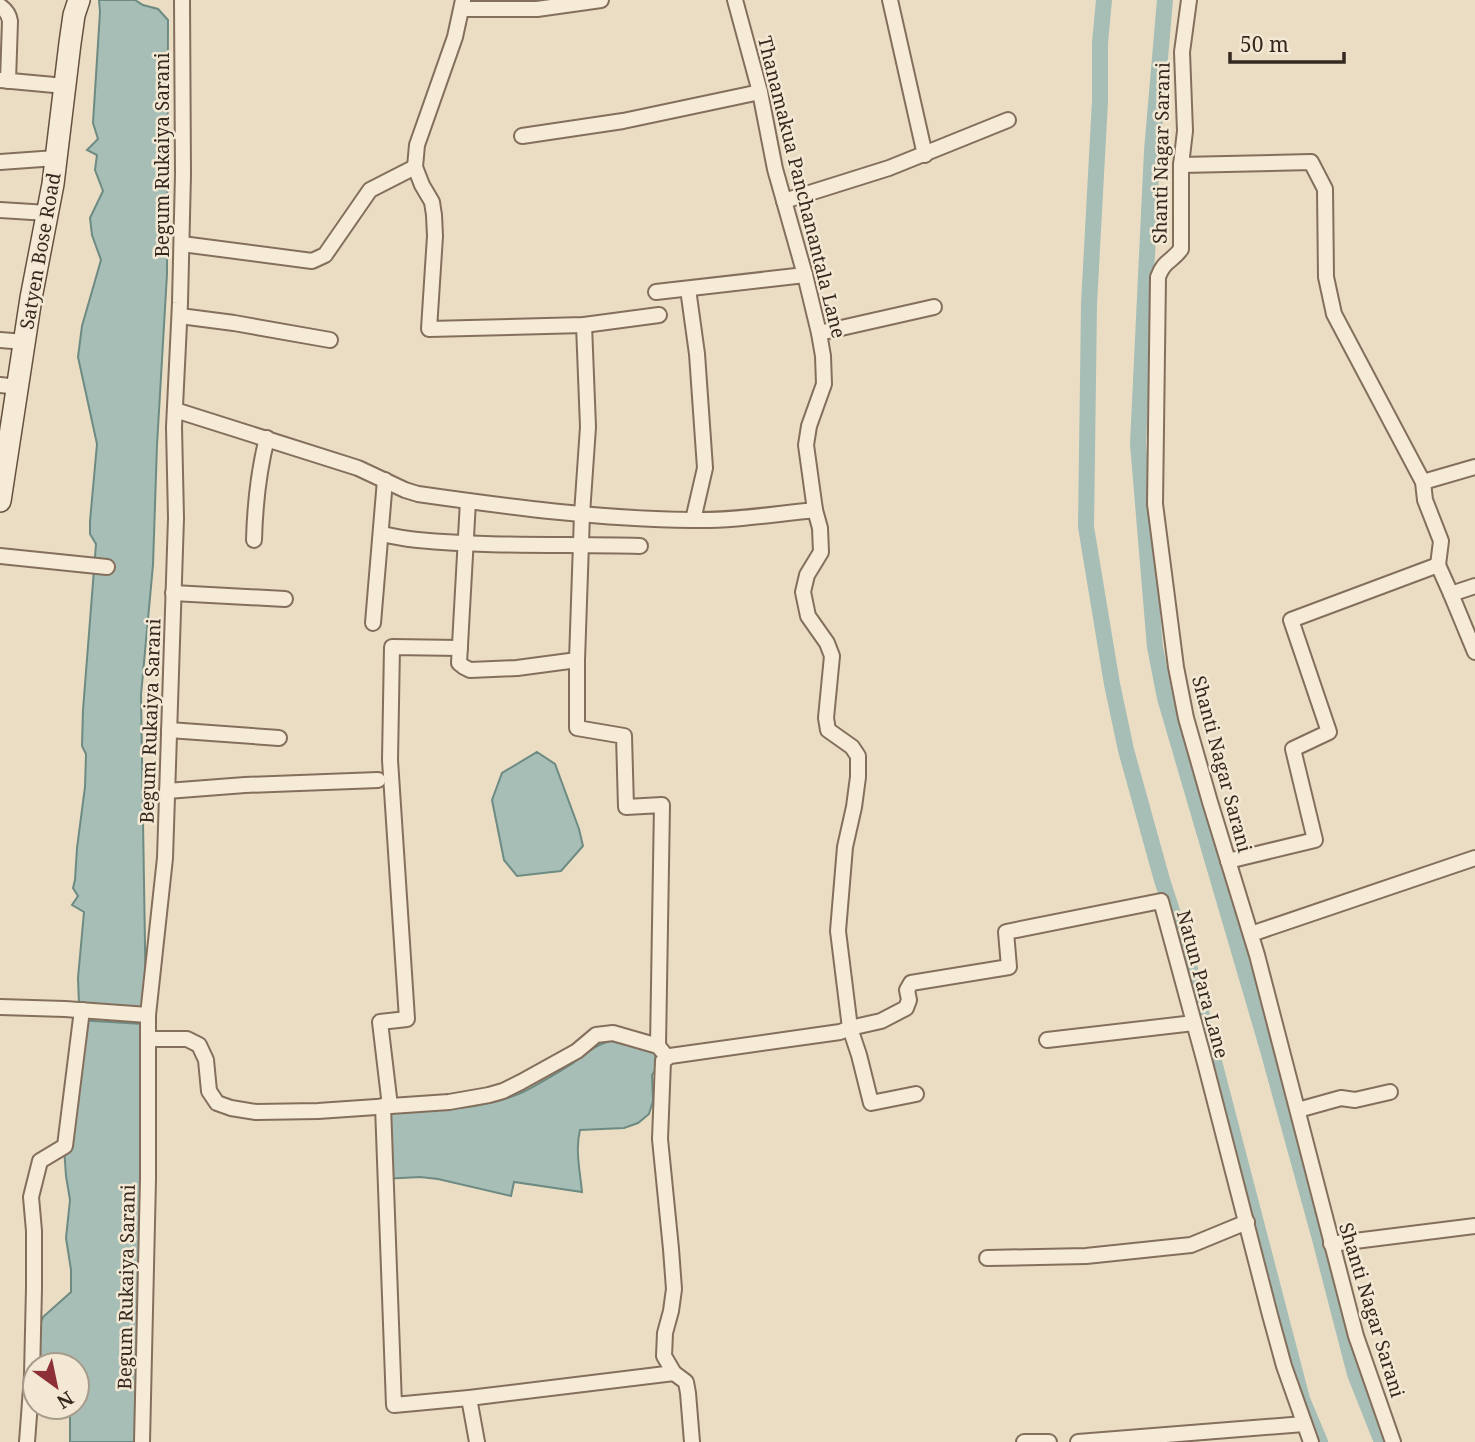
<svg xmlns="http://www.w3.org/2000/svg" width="1475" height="1442" font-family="'Noto Serif',serif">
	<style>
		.water { fill: #a6beb6; stroke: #6d8b82; stroke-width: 2 }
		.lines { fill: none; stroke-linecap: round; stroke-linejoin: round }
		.canal { stroke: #a6beb6; stroke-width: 16 }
		.minor-casing { stroke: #846f5c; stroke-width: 18 }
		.secondary-casing { stroke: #66513f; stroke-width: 24 }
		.minor { stroke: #f6ebd7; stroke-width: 14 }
		.secondary { stroke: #f6ebd7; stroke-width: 21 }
		.labels { text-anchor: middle; stroke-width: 5; stroke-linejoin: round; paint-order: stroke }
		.street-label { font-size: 19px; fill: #35281f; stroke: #f3e8d3 }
	</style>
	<rect width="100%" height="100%" fill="#eaddc4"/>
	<g class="water">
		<path d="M 99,0 L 135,0 L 143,5 L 158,9 L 168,20 L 167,274 L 157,445 L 153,565 L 141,695 L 146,1008 L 79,1004 L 78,978 L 84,912 L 72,905 L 78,896 L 73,888 L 75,880 L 77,848 L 85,787 L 86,754 L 82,746 L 83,710 L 96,544 L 90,534 L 90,521 L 97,444 L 78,357 L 82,326 L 101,260 L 92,235 L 90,218 L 103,191 L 95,170 L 97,155 L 87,150 L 98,139 L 93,123 L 100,12 Z"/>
		<path d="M 537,752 L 555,764 L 579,829 L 583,846 L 561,871 L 517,876 L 504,860 L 492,800 L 502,773 Z"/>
		<path d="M 77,1020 L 143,1024 L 143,1204 L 137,1442 L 70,1442 L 70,1407 L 77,1407 L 77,1365 L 67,1365 L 65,1362 L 37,1362 L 37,1331 L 43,1317 L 71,1292 L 71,1270 L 66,1238 L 70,1200 L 66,1176 L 64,1147 Z"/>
		<path d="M 611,1041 L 655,1052 L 656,1069 L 652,1075 L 653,1101 L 649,1114 L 638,1123 L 624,1128 L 580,1130 C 575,1150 580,1171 582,1192 L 514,1182 L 511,1196 L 438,1179 L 420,1177 L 383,1179 L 380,1112 C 427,1110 479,1112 523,1092 C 539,1084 555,1074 570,1065 C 583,1056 596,1044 611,1041 Z"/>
	</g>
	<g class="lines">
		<g class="canal">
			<path d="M 1104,0 L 1100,43 L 1100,101 L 1089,304 L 1086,527 L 1112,684 L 1126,750 L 1162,880 L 1186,954 L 1302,1399 L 1320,1442"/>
			<path d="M 1165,0 L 1152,151 L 1138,444 L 1155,647 L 1165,698 L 1268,1050 L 1320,1239 L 1355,1374 L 1382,1442"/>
		</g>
		<defs>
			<g id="minor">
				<path d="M 463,0 L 455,37 L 417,145 L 415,167 L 422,185 L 432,202 L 434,215 L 435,236 L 429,329 L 584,325 L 659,315"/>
				<path d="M 890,0 L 925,155"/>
				<path d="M 1189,0 L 1182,52 L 1185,131 L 1181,165 L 1181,249 C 1173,261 1164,260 1158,277 L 1155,504 L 1176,667 L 1186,718 L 1210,802 L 1257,955 L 1356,1336 L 1393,1442"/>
				<path d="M 0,6 C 6,10 9,14 10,21 L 8,81"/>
				<path d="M 462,9 L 537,9 L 601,0"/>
				<path d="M 0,80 L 65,86"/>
				<path d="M 522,136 L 623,121 L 760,92"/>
				<path d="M 0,162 L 56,158"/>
				<path d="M 1181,165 L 1311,162 L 1325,189 L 1326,277 L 1334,314 L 1423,482 L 1425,500 L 1441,541 L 1438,565"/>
				<path d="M 784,201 L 889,168 L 1008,120"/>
				<path d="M 0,210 L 48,213"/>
				<path d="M 182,244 L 312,261 L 325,255 L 370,190 L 415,167"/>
				<path d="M 688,289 L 697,354 L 705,468 L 693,520"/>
				<path d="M 656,292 L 805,275"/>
				<path d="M 180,316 L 234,323 L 330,340"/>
				<path d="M 584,325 L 588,427 L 582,514 L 577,660 L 577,728 L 624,736 L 626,807 L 662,805 L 658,1046"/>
				<path d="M 819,333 L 934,307"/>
				<path d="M 0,340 L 25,342"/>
				<path d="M 0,385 L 18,387"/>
				<path d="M 175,410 L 358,468 L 405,490 L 418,494 C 509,507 600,519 692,520 C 733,521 774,514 815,510"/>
				<path d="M 1423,482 L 1475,467"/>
				<path d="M 468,501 L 459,663 L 464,667 L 470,670 L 517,668 L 577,660"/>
				<path d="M 381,534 C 393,536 406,539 418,540 C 492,547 566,544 640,546"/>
				<path d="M 254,540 C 255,504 258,473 267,438"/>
				<path d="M 0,556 L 107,567"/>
				<path d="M 173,593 L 285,599"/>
				<path d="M 1451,594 L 1475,652"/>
				<path d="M 373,623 L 385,480"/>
				<path d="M 169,730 L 279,738"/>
				<path d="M 167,791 L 245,785 L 378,780"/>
				<path d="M 1228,861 L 1315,840 L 1293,749 L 1329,732 L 1291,620 L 1438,565 L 1451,594 L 1475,586"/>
				<path d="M 1251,934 L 1475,858"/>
				<path d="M 0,1007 L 65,1009 L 148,1015"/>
				<path d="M 148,1039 L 187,1039 L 199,1045 L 206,1060 L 209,1091 L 217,1103 L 231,1108 L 256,1112 L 318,1111 L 449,1102 L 489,1095 L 503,1091 L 521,1082 L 577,1051 L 596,1035 L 613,1033 L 658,1046 L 663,1052"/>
				<path d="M 1047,1040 L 1194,1023"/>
				<path d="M 916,1094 L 871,1103 L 859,1055 L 850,1028 L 881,1021 L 906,1008 L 909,1000 L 907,990 L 911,983 L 1009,967 L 1006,932 L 1161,901 L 1205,1063 L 1270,1315 L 1284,1366 L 1311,1442"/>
				<path d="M 383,1106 L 394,1405 L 469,1398 L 674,1373"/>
				<path d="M 390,1106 L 380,1022 L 407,1019 L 390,760 L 392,647 L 460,648"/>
				<path d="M 1298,1110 L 1341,1098 L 1355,1100 L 1390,1092"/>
				<path d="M 1331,1244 L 1475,1226"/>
				<path d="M 987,1258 L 1086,1256 L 1191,1245 L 1247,1222"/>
				<path d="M 469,1398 L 477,1442"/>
				<path d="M 27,1442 L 32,1375 L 34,1288 L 34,1231 L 31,1197 L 40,1161 L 65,1146 L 82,1010"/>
				<path d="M 142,1442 L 148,1179 L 148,1015 L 165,858 L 176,518 L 174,427 L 180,303 L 183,174 L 182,0"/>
				<path d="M 692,1442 L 688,1393 L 686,1382 L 674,1373 L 664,1356 L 665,1333 L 671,1311 L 674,1289 L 671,1249 L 660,1139 L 663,1061 L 670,1056 L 840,1032 L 850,1028 L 838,931 L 845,847 L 854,807 L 858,777 L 858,756 L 852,747 L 828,730 L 826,718 L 832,656 L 827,643 L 808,616 L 803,592 L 807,575 L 821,552 L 820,528 L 815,510 L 806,445 L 809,426 L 824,384 L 823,356 L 819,333 L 805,275 L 775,169 L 760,92 L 735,0"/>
				<path d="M 1024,1442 L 1049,1442"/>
				<path d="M 1078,1442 L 1304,1424"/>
			</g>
			<path id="secondary" d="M 0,501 L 31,298 L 53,184 L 70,43 L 74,15 L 79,0"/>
		</defs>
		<use href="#minor" class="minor-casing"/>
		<use href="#secondary" class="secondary-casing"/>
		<use href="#minor" class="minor"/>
		<use href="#secondary" class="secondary"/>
	</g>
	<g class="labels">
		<g class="street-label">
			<text transform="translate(1161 153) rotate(-89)" y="7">Shanti Nagar Sarani</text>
			<text transform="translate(162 155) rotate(-90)" y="7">Begum Rukaiya Sarani</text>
			<text transform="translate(802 187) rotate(76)" y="7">Thanamakua Panchanantala Lane</text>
			<text transform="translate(40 251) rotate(-80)" y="7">Satyen Bose Road</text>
			<text transform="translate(150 721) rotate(-88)" y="7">Begum Rukaiya Sarani</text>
			<text transform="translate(1222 764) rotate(75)" y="7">Shanti Nagar Sarani</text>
			<text transform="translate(1203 984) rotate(75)" y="7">Natun Para Lane</text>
			<text transform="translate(126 1287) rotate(-89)" y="7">Begum Rukaiya Sarani</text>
			<text transform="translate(1372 1310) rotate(73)" y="7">Shanti Nagar Sarani</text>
		</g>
	</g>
	<g transform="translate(56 1386) rotate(147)"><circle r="33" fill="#f3e8d3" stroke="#a79b8b" stroke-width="2"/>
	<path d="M0-5L12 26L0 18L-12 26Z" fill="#8e3136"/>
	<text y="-10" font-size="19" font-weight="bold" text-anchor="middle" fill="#35281f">N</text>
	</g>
	<path d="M1230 52v10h114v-10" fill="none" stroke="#35281f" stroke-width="3.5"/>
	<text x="1240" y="52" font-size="21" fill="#35281f" stroke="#f3e8d3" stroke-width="5" paint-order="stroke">50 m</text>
</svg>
